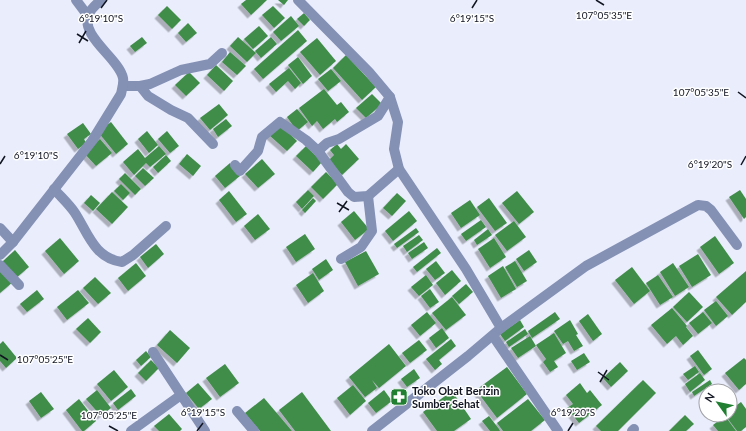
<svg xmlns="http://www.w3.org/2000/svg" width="746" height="431" font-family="Lato,sans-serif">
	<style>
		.building { fill: #418c49; filter: url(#shadow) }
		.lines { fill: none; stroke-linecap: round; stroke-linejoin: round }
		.street { stroke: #8490b4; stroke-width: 10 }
		.ticks { fill: none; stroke: #111521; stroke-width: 1.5 }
		.labels { text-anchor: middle; stroke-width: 3; stroke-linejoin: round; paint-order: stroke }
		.poi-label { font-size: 11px; font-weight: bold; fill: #111521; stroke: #fff; text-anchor: start }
		.ticks-label { font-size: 10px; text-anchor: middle; fill: #111521; stroke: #fff; stroke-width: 3; stroke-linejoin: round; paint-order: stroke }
	</style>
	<defs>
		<filter id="shadow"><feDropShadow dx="-3.5" dy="3.5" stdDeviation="0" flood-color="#0004"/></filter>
	</defs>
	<rect width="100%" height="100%" fill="#e9edfc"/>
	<g class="building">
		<path d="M 246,0 L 267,0 L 251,15 L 241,4 Z"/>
		<path d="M 278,0 L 288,0 L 284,5 Z"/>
		<path d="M 167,6 L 181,20 L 172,29 L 158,15 Z"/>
		<path d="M 273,6 L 285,18 L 274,28 L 262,15 Z"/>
		<path d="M 304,13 L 310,20 L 304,26 L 297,19 Z"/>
		<path d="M 291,16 L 299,26 L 281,41 L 273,32 Z"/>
		<path d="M 188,23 L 197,33 L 186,42 L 178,33 Z"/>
		<path d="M 259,26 L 268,36 L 253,49 L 244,39 Z"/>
		<path d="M 298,30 L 307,41 L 263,79 L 254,69 Z"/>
		<path d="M 142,37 L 147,43 L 135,52 L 130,46 Z"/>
		<path d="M 238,37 L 256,53 L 247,62 L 230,46 Z"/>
		<path d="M 271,37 L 277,44 L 261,58 L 255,51 Z"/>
		<path d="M 317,38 L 336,61 L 320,75 L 300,52 Z"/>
		<path d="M 230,52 L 246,66 L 237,75 L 222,62 Z"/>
		<path d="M 346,55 L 376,87 L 362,100 L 333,68 Z"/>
		<path d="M 298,57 L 312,76 L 303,84 L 288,65 Z"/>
		<path d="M 216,65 L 233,81 L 224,91 L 207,75 Z"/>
		<path d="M 289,68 L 301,83 L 295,89 L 288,81 L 276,92 L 269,84 Z"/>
		<path d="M 331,69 L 341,81 L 328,91 L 318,79 Z"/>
		<path d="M 189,72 L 200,83 L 186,96 L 175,85 Z"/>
		<path d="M 324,89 L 337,105 L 341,102 L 349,112 L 337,122 L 335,119 L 323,129 L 317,121 L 312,126 L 299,108 Z"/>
		<path d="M 372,94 L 382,104 L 366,118 L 356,108 Z"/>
		<path d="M 219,104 L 228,115 L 210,130 L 200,118 Z"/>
		<path d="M 297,109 L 308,122 L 297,131 L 287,117 Z"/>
		<path d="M 226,119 L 232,126 L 218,137 L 213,129 Z"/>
		<path d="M 111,122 L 128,144 L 116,154 L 98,132 Z"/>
		<path d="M 83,123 L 91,134 L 84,139 L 86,143 L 78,149 L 67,134 Z"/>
		<path d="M 280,124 L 297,141 L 287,151 L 269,135 Z"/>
		<path d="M 147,131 L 158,145 L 149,153 L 138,139 Z"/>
		<path d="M 167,131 L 179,146 L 170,153 L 158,139 Z"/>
		<path d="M 100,139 L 112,153 L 96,166 L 84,153 Z"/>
		<path d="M 337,144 L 341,149 L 346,144 L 359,159 L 342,175 L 329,160 L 334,155 L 330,150 Z"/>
		<path d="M 159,146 L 166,154 L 150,167 L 146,163 L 134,175 L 123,162 L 138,149 L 145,158 Z"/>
		<path d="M 306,146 L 322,162 L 313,172 L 296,156 Z"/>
		<path d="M 187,154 L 201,166 L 193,176 L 179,164 Z"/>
		<path d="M 166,155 L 171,161 L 158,173 L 153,167 Z"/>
		<path d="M 262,159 L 275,174 L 258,188 L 245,174 Z"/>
		<path d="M 230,163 L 240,176 L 225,188 L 215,176 Z"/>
		<path d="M 143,168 L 154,178 L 145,186 L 135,176 Z"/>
		<path d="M 326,172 L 338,184 L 323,199 L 311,187 Z"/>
		<path d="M 125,173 L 141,189 L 135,195 L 119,179 Z"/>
		<path d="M 121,184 L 130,193 L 123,200 L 114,191 Z"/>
		<path d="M 308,190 L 314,196 L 302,209 L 296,202 Z"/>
		<path d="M 740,190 L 746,199 L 746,217 L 744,219 L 729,197 Z"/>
		<path d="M 229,191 L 247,214 L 236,222 L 219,200 Z"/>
		<path d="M 517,191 L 534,212 L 519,224 L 502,203 Z"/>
		<path d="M 112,192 L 128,207 L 112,224 L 96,209 Z"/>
		<path d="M 397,193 L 406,201 L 392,216 L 383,208 Z"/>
		<path d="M 91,195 L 100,203 L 93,211 L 84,203 Z"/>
		<path d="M 313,198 L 316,201 L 305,213 L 302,210 Z"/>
		<path d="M 489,198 L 507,223 L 495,231 L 477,207 Z"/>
		<path d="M 470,200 L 480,215 L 461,228 L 451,213 Z"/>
		<path d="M 354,211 L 369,229 L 355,240 L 341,222 Z"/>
		<path d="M 409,211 L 417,221 L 393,241 L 385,231 Z"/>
		<path d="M 258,214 L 270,229 L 255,240 L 244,226 Z"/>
		<path d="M 481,220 L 486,227 L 466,241 L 461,234 Z"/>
		<path d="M 514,221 L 526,237 L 507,251 L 495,235 Z"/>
		<path d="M 416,228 L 419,232 L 397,248 L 394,244 Z"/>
		<path d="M 488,229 L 492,235 L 477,245 L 474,240 Z"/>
		<path d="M 305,234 L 315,249 L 296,262 L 286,247 Z"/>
		<path d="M 419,235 L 423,240 L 407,252 L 403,246 Z"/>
		<path d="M 715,236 L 734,263 L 719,274 L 700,247 Z"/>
		<path d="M 60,238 L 79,261 L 64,274 L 45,251 Z"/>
		<path d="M 494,238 L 506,257 L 490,268 L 478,249 Z"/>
		<path d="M 424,242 L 428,248 L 412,259 L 408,253 Z"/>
		<path d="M 156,244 L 164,254 L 148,268 L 140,257 Z"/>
		<path d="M 437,248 L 441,253 L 417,272 L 413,267 Z"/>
		<path d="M 15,250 L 29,267 L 16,278 L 2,262 Z"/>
		<path d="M 529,250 L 537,262 L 524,271 L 516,259 Z"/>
		<path d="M 366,251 L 379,274 L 358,286 L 345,262 Z"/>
		<path d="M 698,254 L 711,275 L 692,287 L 679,266 Z"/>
		<path d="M 326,259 L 333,270 L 319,280 L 312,269 Z"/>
		<path d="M 436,261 L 445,273 L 435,280 L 426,269 Z"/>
		<path d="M 515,261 L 527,281 L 517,287 L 505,267 Z"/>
		<path d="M 136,263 L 146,276 L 128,291 L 118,278 Z"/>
		<path d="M 673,263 L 689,287 L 675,296 L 660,272 Z"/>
		<path d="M 503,266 L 516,289 L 501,298 L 488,276 Z"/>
		<path d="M 632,267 L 650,291 L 634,304 L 615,280 Z"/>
		<path d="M 0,268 L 13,282 L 0,293 Z"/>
		<path d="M 452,270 L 461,281 L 445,295 L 436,283 Z"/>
		<path d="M 746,271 L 746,302 L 732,315 L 716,297 Z"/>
		<path d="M 313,273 L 324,291 L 308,303 L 296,285 Z"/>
		<path d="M 426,275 L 433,285 L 419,296 L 411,287 Z"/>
		<path d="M 658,275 L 673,297 L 660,305 L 646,283 Z"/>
		<path d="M 95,277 L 111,293 L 98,304 L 83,288 Z"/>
		<path d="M 466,284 L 473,292 L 459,304 L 452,296 Z"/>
		<path d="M 430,289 L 439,302 L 430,308 L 421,296 Z"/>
		<path d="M 37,290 L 44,299 L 27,312 L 20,304 Z"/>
		<path d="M 78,290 L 89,303 L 67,320 L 57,307 Z"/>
		<path d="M 689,292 L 703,307 L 687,322 L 673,307 Z"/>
		<path d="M 452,297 L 466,315 L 446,330 L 432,313 Z"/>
		<path d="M 716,301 L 728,316 L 716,326 L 704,310 Z"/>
		<path d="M 672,308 L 687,326 L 686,327 L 693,336 L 683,345 L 676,336 L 667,344 L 651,325 Z"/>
		<path d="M 427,312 L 436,323 L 420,336 L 411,325 Z"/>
		<path d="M 555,312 L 560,319 L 532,338 L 528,331 Z"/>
		<path d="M 703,312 L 712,323 L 698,334 L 689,323 Z"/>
		<path d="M 588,314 L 602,334 L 593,341 L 579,321 Z"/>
		<path d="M 88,318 L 101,332 L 90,343 L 76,329 Z"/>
		<path d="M 520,320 L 524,327 L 505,341 L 500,334 Z"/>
		<path d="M 570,320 L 578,334 L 576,335 L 583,346 L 574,351 L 568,341 L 563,344 L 554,331 Z"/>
		<path d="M 442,328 L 449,338 L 436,348 L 429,338 Z"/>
		<path d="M 525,329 L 528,334 L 509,347 L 506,342 Z"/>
		<path d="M 170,330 L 190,348 L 177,363 L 157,345 Z"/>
		<path d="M 554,333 L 566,353 L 554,361 L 558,367 L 550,372 L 543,362 L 546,359 L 536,345 Z"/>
		<path d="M 530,336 L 536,346 L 518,358 L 511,348 Z"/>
		<path d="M 451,339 L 456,346 L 439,360 L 442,364 L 435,370 L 426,359 Z"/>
		<path d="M 419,340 L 427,350 L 410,363 L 402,353 Z"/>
		<path d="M 3,341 L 17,358 L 6,368 L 0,361 L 0,344 Z"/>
		<path d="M 389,344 L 406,366 L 379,388 L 372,380 L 377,388 L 365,397 L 349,377 Z"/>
		<path d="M 698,350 L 712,369 L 704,375 L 690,356 Z"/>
		<path d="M 146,351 L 151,357 L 141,366 L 136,360 Z"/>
		<path d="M 584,353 L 590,362 L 577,370 L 571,361 Z"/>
		<path d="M 744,358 L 746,360 L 746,384 L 739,390 L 725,373 Z"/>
		<path d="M 151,360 L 159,368 L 146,381 L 138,373 Z"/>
		<path d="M 620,362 L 628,371 L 611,387 L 603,378 Z"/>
		<path d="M 225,364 L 239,383 L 220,397 L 206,378 Z"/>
		<path d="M 695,366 L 699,372 L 688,380 L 683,374 Z"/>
		<path d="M 507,367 L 527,394 L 497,418 L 476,390 Z"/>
		<path d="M 414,369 L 420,378 L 407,387 L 401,379 Z"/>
		<path d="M 114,370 L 128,387 L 111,401 L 97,384 Z"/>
		<path d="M 700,373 L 705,380 L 690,392 L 685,384 Z"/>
		<path d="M 643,380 L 656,393 L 618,431 L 601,431 L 596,426 Z"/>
		<path d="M 710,380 L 712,384 L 694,396 L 692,392 Z"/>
		<path d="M 198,383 L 212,399 L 199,409 L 186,393 Z"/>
		<path d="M 580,383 L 587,393 L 590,390 L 602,405 L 579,423 L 567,408 L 573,404 L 566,395 Z"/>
		<path d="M 353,385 L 366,401 L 350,415 L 337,398 Z"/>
		<path d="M 131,389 L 136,396 L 118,410 L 113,403 Z"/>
		<path d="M 97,390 L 111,408 L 101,416 L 86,399 Z"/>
		<path d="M 384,390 L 392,401 L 376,413 L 368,403 Z"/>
		<path d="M 452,391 L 471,419 L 454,431 L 437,431 L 423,412 Z"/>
		<path d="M 41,392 L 54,409 L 41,418 L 29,401 Z"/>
		<path d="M 302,392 L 331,431 L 295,431 L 279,410 Z"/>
		<path d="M 264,398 L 292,431 L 260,431 L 245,413 Z"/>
		<path d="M 79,399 L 96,421 L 84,431 L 82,431 L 66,410 Z"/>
		<path d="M 528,399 L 545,420 L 531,431 L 503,431 L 497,423 Z"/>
		<path d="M 741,402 L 746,409 L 746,427 L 741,431 L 737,431 L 725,415 L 730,415 L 730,410 Z"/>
		<path d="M 169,414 L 182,429 L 180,431 L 159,431 L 154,426 Z"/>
		<path d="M 685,415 L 694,424 L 686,431 L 669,431 Z"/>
		<path d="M 489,416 L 499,429 L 500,431 L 490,431 L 482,421 Z"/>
		<path d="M 725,416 L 736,431 L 718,431 L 713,425 Z"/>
	</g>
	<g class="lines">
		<g class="street">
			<path d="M 76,0 L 88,16"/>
			<path d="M 298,0 L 369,72 L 390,97 L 398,122 L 394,149 L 399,169 L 466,269 L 501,328 L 468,356 L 372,431"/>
			<path d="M 123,86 L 140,86 L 150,84 L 181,70 L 210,64 L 222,53"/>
			<path d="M 140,86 L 148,96 L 171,110 L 188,118 L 213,144"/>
			<path d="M 318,151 L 327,143 L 339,139 L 378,116 L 390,97"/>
			<path d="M 235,165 L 240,171 L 258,151 L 262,137 L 280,122 L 306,140 L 318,151 L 348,192 L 354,197 L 368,196 L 399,169"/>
			<path d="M 54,189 C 61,197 69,204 75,213 C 88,233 94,258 122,262 L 133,255 L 166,226"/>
			<path d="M 0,228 L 13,242"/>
			<path d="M 0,255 L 13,242 L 92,141 L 121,94 C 122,89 124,83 123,78 C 119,58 79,36 89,14 C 91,8 97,4 101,0"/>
			<path d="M 341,259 L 361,247 L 372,231 L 368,196"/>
			<path d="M 0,265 L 19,285"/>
			<path d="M 501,328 L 586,266 L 698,205 L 706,206 L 711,210 L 737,245"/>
			<path d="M 493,336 L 558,431"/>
			<path d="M 153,352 L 205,431"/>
			<path d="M 237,411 L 254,431"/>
			<path d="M 131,431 L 181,395"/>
			<path d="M 632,431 L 634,429"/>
		</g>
	</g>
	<path class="ticks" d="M 596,0 L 604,5M 101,8 L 107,0M 472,8 L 477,0M 77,34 L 88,41M 79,43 L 86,31M 738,92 L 746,98M 0,164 L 5,156M 741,165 L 746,156M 337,203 L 349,210M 339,212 L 347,201M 0,355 L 8,360M 598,372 L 609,380M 600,382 L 607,370M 109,426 L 118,431M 197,431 L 203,423M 568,431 L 573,423"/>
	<defs>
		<symbol id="pharmacy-square" viewBox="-11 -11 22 22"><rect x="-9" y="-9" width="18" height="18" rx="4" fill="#207f30" stroke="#fff"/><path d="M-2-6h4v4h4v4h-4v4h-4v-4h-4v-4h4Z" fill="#fff"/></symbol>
	</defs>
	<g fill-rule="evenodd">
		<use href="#pharmacy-square" x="389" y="387" width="20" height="20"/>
	</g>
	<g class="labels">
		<g class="poi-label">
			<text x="412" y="395">Toko Obat Berizin<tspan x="412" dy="13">Sumber Sehat</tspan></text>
		</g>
	</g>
	<g class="ticks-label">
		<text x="604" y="19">107°05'35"E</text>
		<text x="472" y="22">6°19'15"S</text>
		<text x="101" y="22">6°19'10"S</text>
		<text x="701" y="96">107°05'35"E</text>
		<text x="36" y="159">6°19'10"S</text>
		<text x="710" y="168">6°19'20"S</text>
		<text x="45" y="363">107°05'25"E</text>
		<text x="203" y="416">6°19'15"S</text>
		<text x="573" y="416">6°19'20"S</text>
		<text x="109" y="419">107°05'25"E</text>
	</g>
	<g transform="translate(718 403) rotate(303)"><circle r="19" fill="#ffffff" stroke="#a0a1a6"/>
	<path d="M0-3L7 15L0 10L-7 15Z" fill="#207f30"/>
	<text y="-6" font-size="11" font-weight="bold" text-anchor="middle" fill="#111521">N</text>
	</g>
</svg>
